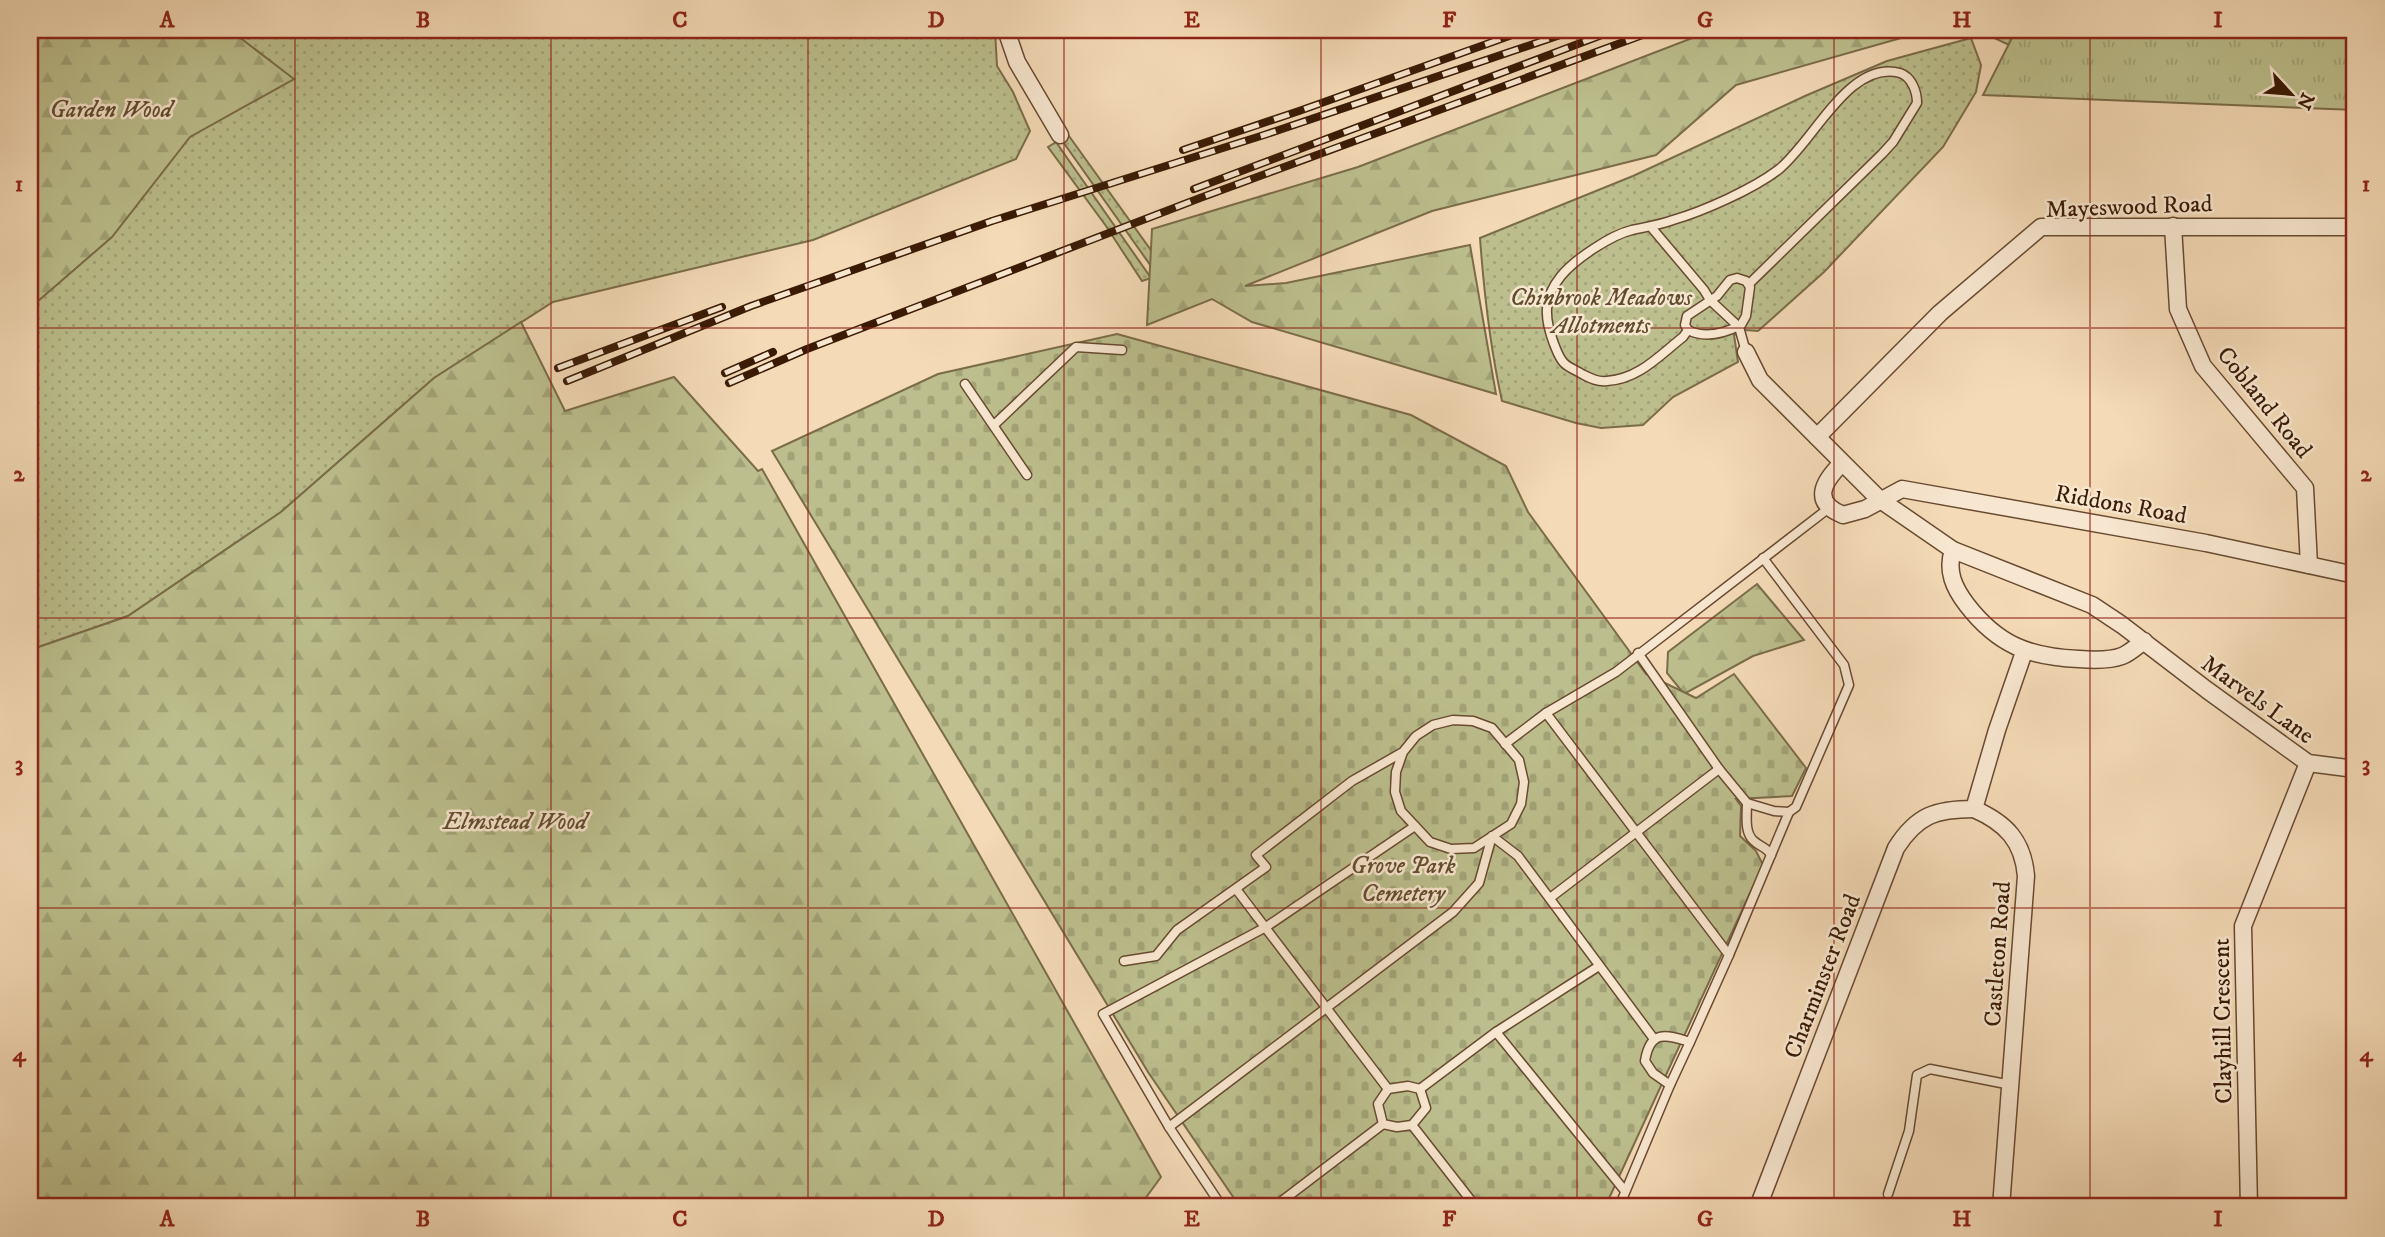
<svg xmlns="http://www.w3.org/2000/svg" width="2385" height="1237" font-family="'IM FELL DW Pica',serif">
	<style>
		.grass { fill: url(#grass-dots); stroke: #7b6c49; stroke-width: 2 }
		.forest { fill: url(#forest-firs); stroke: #7b6c49; stroke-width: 2 }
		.cemetery { fill: url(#cemetery-stones); stroke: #7b6c49; stroke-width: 2 }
		.park { fill: url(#park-tufts); stroke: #7b6c49; stroke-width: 2 }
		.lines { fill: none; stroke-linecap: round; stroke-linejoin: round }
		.lane-casing { stroke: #684a31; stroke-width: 11 }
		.street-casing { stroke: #684a31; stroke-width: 19 }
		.lane { stroke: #f8e7d0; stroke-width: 8 }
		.street { stroke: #f8e7d0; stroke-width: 16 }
		.rail-casing { stroke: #3a1a05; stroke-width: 8 }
		.rail { stroke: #f8e7d0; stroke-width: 5; stroke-dasharray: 16; stroke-linecap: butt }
		.grid { fill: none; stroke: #8f2418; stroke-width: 2; stroke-opacity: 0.55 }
		.labels { text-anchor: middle; stroke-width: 5; stroke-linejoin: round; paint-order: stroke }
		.park-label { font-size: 24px; font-style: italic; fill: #614c2e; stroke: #f8e7d0 }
		.street-label { font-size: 24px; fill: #3a1a05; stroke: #f8e7d0 }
		.neatline { fill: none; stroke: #8f2418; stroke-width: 2.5 }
		.grid-label { font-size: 23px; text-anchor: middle; font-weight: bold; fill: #8f2418 }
	</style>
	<defs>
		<pattern id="grass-dots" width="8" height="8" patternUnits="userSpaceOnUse" patternTransform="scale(1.75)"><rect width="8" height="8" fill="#bcbf8d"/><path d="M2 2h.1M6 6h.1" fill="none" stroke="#a2a478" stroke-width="1.8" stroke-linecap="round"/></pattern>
		<pattern id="forest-firs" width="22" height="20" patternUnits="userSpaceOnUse" patternTransform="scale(1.75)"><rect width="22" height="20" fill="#bcbf8d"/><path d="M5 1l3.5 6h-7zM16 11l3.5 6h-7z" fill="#a2a478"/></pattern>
		<pattern id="cemetery-stones" width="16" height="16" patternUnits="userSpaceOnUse" patternTransform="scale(1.75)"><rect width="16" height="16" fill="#bcbf8d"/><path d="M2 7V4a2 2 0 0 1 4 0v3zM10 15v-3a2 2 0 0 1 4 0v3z" fill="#a2a478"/></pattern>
		<pattern id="park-tufts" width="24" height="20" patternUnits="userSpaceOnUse" patternTransform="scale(1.75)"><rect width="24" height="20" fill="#bcbf8d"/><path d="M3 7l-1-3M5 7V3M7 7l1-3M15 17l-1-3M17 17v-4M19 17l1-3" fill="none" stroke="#a2a478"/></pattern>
	</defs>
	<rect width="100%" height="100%" fill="#f4dab6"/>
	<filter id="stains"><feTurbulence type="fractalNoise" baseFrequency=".00286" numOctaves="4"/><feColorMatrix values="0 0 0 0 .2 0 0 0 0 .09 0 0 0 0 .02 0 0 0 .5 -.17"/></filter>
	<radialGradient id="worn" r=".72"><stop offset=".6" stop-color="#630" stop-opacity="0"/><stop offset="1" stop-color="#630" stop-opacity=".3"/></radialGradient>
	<g class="grass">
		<path d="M 30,30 L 995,30 L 997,66 L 1013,92 L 1030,131 L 1016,159 L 813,240 L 553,302 L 434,378 L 281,512 L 128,616 L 30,650 Z"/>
		<path d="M 1971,38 L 1981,65 L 1976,92 L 1943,147 L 1824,272 L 1758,331 L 1745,330 L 1734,335 L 1738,362 L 1673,397 L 1643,425 L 1601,428 L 1576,423 L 1502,401 C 1490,347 1484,293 1480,238 L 1633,176 L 1805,96 L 1887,61 Z"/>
		<path d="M 1069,136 L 1158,260 L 1158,276 L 1061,139 Z"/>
		<path d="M 1056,142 L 1151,278 L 1142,281 L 1106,226 L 1048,147 Z"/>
	</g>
	<g class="forest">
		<path d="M 30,30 L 230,30 L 294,79 L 190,137 L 112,237 L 30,308 Z"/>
		<path d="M 1713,30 L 1961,30 L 1901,38 L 1736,85 L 1656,155 L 1432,211 L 1245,286 L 1286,283 L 1470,245 L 1496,394 L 1252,322 L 1212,299 L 1147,325 L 1152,229 L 1358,167 Z"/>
		<path d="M 1978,30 L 2096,30 L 2042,61 Z"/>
		<path d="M 521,322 L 565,411 L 674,377 L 758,471 L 762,469 L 1161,1177 L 1139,1207 L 30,1207 L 30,650 L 128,616 L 281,512 L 434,378 Z"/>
		<path d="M 1757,584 L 1804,640 L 1753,656 L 1684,694 L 1667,673 L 1668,652 Z"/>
	</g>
	<path class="cemetery" d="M 1117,334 L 1411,415 L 1506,466 L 1528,512 L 1646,674 L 1696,698 L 1734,674 L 1806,768 L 1792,796 L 1736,799 L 1741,806 L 1740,836 L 1756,851 L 1763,865 L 1605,1207 L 1240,1207 L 1148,1072 L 772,451 L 938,374 Z"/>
	<path class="park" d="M 2016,30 L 2355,30 L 2355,110 L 1983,95 Z"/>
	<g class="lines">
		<defs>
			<g id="lane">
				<path d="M 1651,227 L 1704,290 L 1710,300 L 1739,327 L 1746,352"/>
				<path d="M 1737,278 L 1746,281 L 1750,287 L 1746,316 L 1741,325 C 1725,333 1705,339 1688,330 L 1685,325 L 1687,316 L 1717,296 L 1730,280 Z"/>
				<path d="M 1688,330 L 1683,337 C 1660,355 1639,379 1607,381 C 1597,382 1590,378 1582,374 C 1576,370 1569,368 1564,363 C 1559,358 1557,351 1554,344 C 1544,318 1543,298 1561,276 C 1575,259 1611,235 1632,230 C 1646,227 1659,225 1673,220 C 1704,211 1753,189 1778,170 C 1813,143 1849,59 1900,73 C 1912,77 1917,92 1917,103 L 1893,142 L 1882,154 L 1749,284"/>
				<path d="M 965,384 L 1027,475"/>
				<path d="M 994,425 L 1076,347 L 1122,350"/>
				<path d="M 1763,558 L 1844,665 L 1849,685 L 1796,807 L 1789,812"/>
				<path d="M 1638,653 L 1719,769 L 1747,803 L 1774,811 L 1789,812 L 1729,955"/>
				<path d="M 1546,713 L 1729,955 L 1690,1042 C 1665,1034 1650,1030 1645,1061 L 1653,1073 L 1670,1085 L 1619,1207"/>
				<path d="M 1505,744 L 1546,713 L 1616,672 L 1829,508"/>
				<path d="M 1747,803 C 1747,815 1744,833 1754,841 C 1760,847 1767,847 1771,855"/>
				<path d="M 1236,889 L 1388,1089 L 1408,1086 L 1420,1089 L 1426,1108 L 1412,1125 L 1476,1207"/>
				<path d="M 1550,898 L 1719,769"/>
				<path d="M 1124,961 L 1156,956 L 1177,930 L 1266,867 L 1256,855 L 1352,781 L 1403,752 L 1416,736 L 1433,725 L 1453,720 L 1473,721 L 1492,728 L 1519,760 L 1524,782 L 1521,804 L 1511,824 L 1474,848 L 1451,849 L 1430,842 L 1401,811 L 1395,792 L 1396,772 L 1403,752"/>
				<path d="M 1496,1032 L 1625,1191"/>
				<path d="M 1670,1085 L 1690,1042"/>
				<path d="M 1388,1089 L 1378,1104 L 1383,1124 L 1397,1127 L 1412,1125"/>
				<path d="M 1420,1089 L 1496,1032 L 1599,966"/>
				<path d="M 1169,1127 L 1103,1014 L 1266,927 L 1415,826"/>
				<path d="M 1888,1194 L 1909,1131 L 1917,1075 L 1930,1069 L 2011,1085"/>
				<path d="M 1222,1207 L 1169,1127 L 1453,912 L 1479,883 L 1492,836 L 1518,856 L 1654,1039"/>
				<path d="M 1274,1207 L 1383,1124"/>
			</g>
			<g id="street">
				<path d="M 1006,30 L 1017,62 L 1060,135"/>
				<path d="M 2173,226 L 2178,309 L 2203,366 L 2305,488 L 2309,565"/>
				<path d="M 1746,352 L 1760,380 L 1879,499 L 1953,550 L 2092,605 L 2122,625 L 2207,690 L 2308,763 L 2355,769"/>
				<path d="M 1817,437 L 1940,313 L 2041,227 L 2355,227"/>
				<path d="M 1842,463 C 1823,482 1811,502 1843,515 L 1865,509 L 1902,489 L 2206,543 L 2355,575"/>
				<path d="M 1953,550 C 1946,571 1954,588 1967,605 C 1998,645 2029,657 2079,659 C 2092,660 2109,661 2122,656 C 2130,653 2137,646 2144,641"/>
				<path d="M 1758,1207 L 1896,848 C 1917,815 1936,809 1974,809"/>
				<path d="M 2001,1207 L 2026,876 C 2023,841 2006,823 1974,809 L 1997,730 L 2024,652"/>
				<path d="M 2249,1207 L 2243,926 L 2308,763"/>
			</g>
		</defs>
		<use href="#lane" class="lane-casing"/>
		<use href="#street" class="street-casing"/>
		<use href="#lane" class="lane"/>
		<use href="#street" class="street"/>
		<defs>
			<g id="rail">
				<path d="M 1183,150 L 1299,111 L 1526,30"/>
				<path d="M 1194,189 L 1615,30"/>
				<path d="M 558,368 L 722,307"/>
				<path d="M 725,373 L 773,352"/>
				<path d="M 567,381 L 751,306 L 992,221 L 1264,135 L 1575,30"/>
				<path d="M 729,383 L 807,349 L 1200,198 L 1656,30"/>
			</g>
		</defs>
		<use href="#rail" class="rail-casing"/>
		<use href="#rail" class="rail"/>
	</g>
	<path class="grid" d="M 295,30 L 295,1207M 551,30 L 551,1207M 808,30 L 808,1207M 1064,30 L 1064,1207M 1321,30 L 1321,1207M 1577,30 L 1577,1207M 1834,30 L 1834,1207M 2090,30 L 2090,1207M 30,328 L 2355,328M 30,618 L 2355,618M 30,908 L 2355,908"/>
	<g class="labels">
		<g class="park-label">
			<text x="111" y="117">Garden Wood</text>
			<text x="1601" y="305">Chinbrook Meadows<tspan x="1601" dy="28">Allotments</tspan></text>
			<text x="515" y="829">Elmstead Wood</text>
			<text x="1403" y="873">Grove Park<tspan x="1403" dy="28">Cemetery</tspan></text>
		</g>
		<g class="street-label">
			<text transform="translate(2129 206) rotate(-2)" y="8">Mayeswood Road</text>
			<text transform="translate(2265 402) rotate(51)" y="8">Cobland Road</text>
			<text transform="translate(2121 504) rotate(10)" y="8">Riddons Road</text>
			<text transform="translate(2258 699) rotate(36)" y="8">Marvels Lane</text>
			<text transform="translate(1997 954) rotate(-86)" y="8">Castleton Road</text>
			<text transform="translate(1822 976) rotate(-69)" y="8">Charminster Road</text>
			<text transform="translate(2222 1021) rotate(-91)" y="8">Clayhill Crescent</text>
		</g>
	</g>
	<rect width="2385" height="1237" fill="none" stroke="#f4dab6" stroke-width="77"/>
	<g transform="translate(2291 94) rotate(116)" stroke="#f8e7d0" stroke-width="5" paint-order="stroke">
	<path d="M0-5L12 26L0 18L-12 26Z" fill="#3a1a05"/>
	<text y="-10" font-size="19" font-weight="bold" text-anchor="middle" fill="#3a1a05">N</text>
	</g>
	<rect x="38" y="38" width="2308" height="1160" class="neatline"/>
	<g class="grid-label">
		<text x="167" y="27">A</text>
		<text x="423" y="27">B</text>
		<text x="680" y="27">C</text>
		<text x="936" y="27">D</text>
		<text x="1192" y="27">E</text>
		<text x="1449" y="27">F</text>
		<text x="1705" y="27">G</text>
		<text x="1962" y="27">H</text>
		<text x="2218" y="27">I</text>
		<text x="19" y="191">1</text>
		<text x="2366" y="191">1</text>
		<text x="19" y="481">2</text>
		<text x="2366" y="481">2</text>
		<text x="19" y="771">3</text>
		<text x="2366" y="771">3</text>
		<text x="19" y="1061">4</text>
		<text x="2366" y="1061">4</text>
		<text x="167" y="1226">A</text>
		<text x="423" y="1226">B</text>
		<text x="680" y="1226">C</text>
		<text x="936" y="1226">D</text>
		<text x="1192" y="1226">E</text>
		<text x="1449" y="1226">F</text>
		<text x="1705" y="1226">G</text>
		<text x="1962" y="1226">H</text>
		<text x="2218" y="1226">I</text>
	</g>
	<rect width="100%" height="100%" filter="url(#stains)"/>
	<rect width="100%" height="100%" fill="url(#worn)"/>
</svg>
